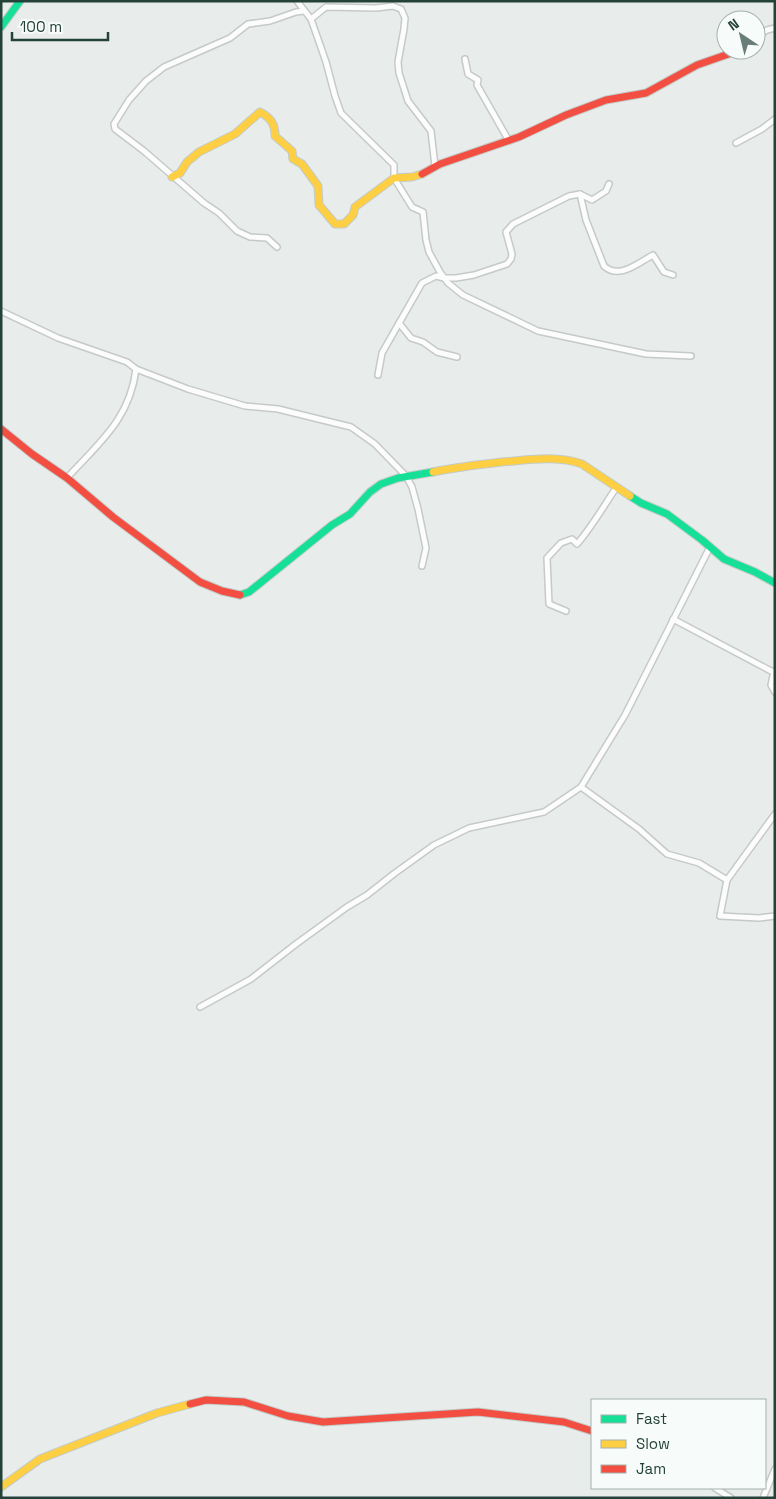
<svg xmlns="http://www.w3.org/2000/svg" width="776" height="1499" font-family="'Space Grotesk',sans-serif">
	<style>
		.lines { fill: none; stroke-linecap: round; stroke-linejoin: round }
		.street-casing { stroke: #c5cac8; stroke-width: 8 }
		.fast-casing { stroke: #c3cbc8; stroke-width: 9 }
		.slow-casing { stroke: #c3cbc8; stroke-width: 9 }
		.jam-casing { stroke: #c3cbc8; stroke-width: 9 }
		.street { stroke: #fcfcfc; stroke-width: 5 }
		.fast { stroke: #16e098; stroke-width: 7 }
		.slow { stroke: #ffcf43; stroke-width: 7 }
		.jam { stroke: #f24e42; stroke-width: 7 }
	</style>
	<rect width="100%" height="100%" fill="#e8edeb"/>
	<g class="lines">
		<defs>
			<g id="street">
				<path d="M 297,1 L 311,19 L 326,62 L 335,96 L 341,113 L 394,165 L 394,178 L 412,207 L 423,212 L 426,240 L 429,252 L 440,272 L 448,283 L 463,295 L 538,331 L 646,354 L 691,356"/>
				<path d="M 311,19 L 326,7 L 376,8 L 393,6 L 401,9 L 405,18 L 404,29 L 398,62 L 399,73 L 408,101 L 431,131 L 435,166"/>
				<path d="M 756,37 L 767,30 L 775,28"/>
				<path d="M 465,59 L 468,74 L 478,80 L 477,85 L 509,141"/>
				<path d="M 736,143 L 762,129 L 775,119"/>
				<path d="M 580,194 L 586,220 L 604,266 C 619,280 638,263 653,255 L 664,272 L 673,275"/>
				<path d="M 277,247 L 267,238 L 250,237 L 237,231 L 219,213 L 204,203 L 144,151 L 115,129 L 114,124 L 129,100 L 146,81 L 164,67 L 230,38 L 248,24 L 270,21 L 296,12 L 304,11"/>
				<path d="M 1,311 L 58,338 L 127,362 L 136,369 C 130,419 99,443 67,478"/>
				<path d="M 399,323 L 411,338 L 423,342 L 437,352 L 457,357"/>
				<path d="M 136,369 L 188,389 L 245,406 L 278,409 L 351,427 L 375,444 L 406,476 L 412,487 L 418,509 L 426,548 L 422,566"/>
				<path d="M 378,375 L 382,353 L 422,283 L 436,276 L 444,278 L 456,278 L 474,275 L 507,264 L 511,259 L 512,254 L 506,232 L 513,224 L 569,196 L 580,194 L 592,200 L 606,191 L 609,184"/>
				<path d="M 710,547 L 625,715 L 581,787 L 639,829 L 667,854 L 699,863 L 727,880"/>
				<path d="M 566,611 L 549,604 L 547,558 L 561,543 L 572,539 L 577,544 C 592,527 603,507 616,488"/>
				<path d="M 673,619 L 773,672"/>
				<path d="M 774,671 L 771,685 L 775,692"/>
				<path d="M 775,814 L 727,880 L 720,916 L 759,918 L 775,916"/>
				<path d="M 200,1007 L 251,979 L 296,944 L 347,907 L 367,895 L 395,873 L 434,845 L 469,828 L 544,812 L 581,787"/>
				<path d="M 715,1488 L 731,1498"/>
				<path d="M 763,1498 L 775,1469"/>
			</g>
			<g id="fast">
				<path d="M 1,27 L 20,1"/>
				<path d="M 630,496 L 641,503 L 667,514 L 702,540 L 724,559 L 755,572 L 775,583"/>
				<path d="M 240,595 L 249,592 L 332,525 L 350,514 L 370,492 L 381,484 L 398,478 L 433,472"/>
			</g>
			<g id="slow">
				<path d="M 172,177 L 180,173 L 187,162 L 199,152 L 235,134 L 260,112 C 271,118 275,124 275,136 L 292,151 L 293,159 L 302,164 L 318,186 L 319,205 L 335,224 L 344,224 L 353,215 L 355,207 L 394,178 L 412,177 L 422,174"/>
				<path d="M 433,472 C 456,467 478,465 502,462 C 529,460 556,455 582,464 L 630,496"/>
				<path d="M 1,1487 L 40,1459 L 157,1413 L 190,1404"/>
			</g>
			<g id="jam">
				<path d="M 422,174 L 440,164 L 519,137 L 566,115 L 606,100 L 646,93 L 697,65 L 740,50"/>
				<path d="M 1,429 L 32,454 L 67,478 L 113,517 L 200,582 L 222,591 L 240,595"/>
				<path d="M 190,1404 L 206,1400 L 244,1402 L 288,1416 L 323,1422 L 478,1412 L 564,1422 L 592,1431"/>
			</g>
		</defs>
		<use href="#street" class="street-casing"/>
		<use href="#fast" class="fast-casing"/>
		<use href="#slow" class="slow-casing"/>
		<use href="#jam" class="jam-casing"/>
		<use href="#street" class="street"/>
		<use href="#fast" class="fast"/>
		<use href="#slow" class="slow"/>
		<use href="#jam" class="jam"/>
	</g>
	<rect width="776" height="1499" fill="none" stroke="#24423a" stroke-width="5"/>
	<rect x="591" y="1399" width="175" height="90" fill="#f7fbf9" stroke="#a3b1ad"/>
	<rect x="601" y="1415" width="25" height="8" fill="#16e098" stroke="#a3b1ad"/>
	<text x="636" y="1424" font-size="15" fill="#24423a">Fast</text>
	<rect x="601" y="1440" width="25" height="8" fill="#ffcf43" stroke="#a3b1ad"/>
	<text x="636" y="1449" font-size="15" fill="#24423a">Slow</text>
	<rect x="601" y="1465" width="25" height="8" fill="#f24e42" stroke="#a3b1ad"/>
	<text x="636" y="1474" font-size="15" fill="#24423a">Jam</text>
	<g transform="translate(741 35) rotate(325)"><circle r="24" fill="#f7fbf9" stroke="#a3b1ad"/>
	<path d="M0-4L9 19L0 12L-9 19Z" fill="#697e78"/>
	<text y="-8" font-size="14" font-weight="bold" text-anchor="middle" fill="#24423a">N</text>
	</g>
	<path d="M12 32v8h96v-8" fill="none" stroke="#24423a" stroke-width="2.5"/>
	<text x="20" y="32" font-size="15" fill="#24423a" stroke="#f7fbf9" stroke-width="4" paint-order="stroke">100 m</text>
</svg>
